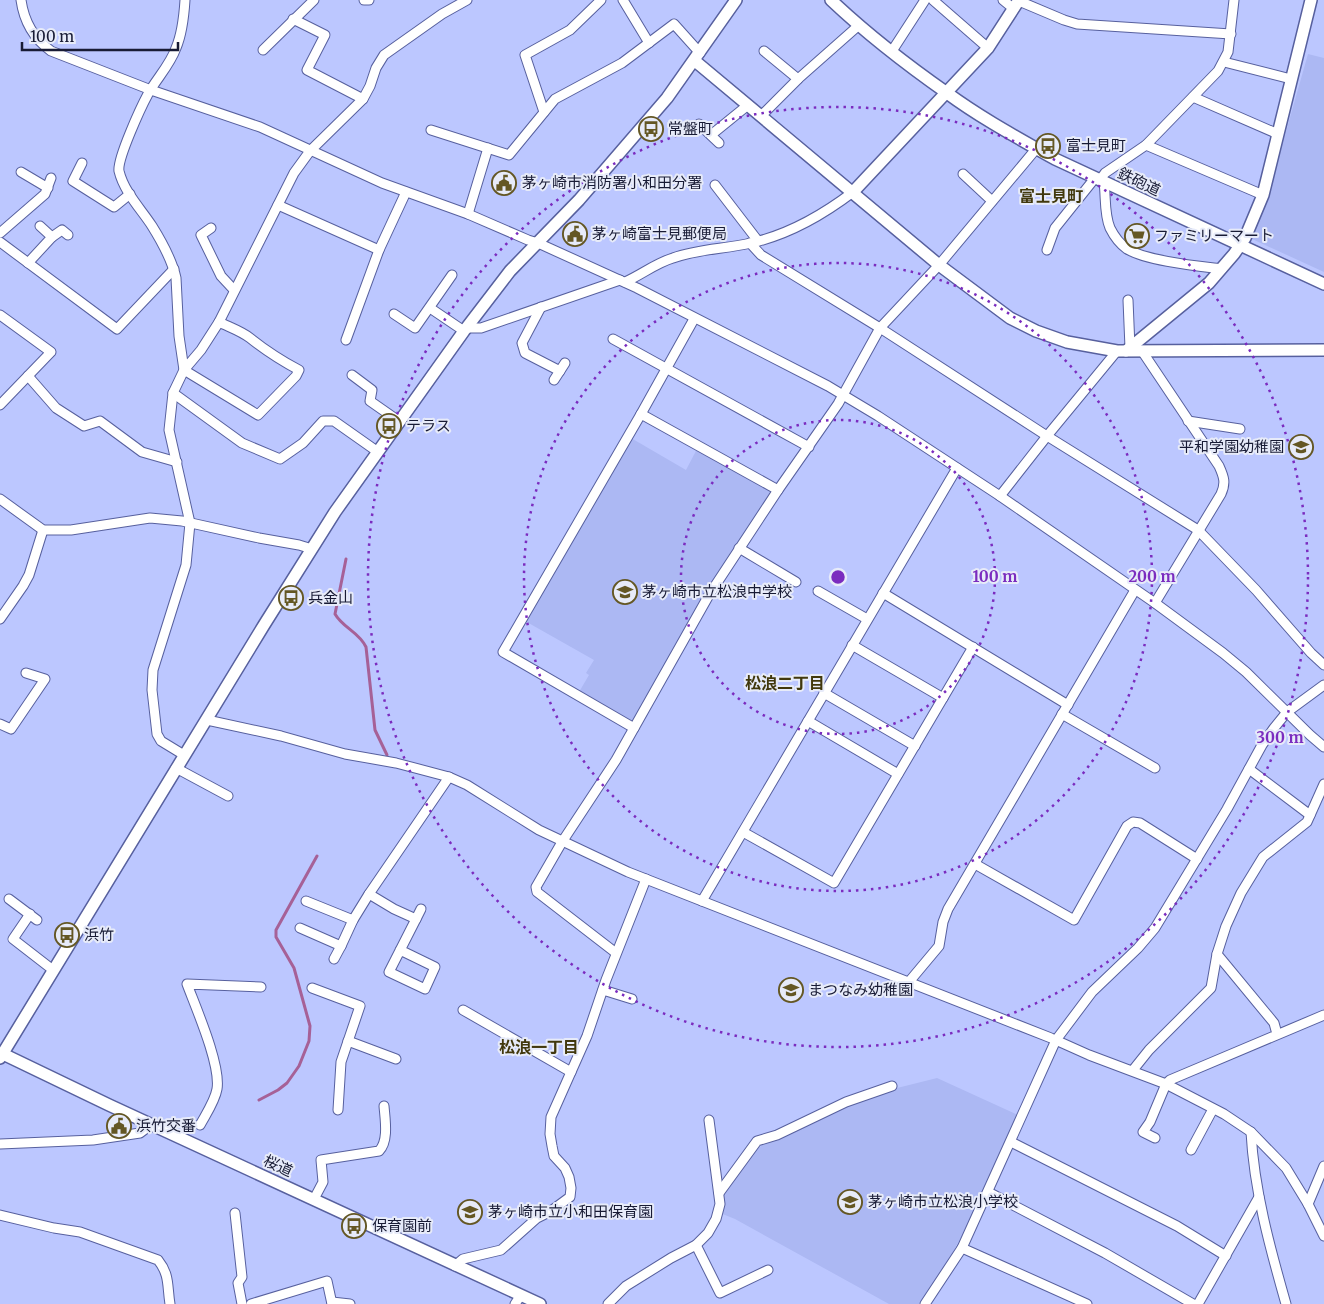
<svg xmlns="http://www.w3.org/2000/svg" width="1324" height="1304" font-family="Merriweather,'Noto Sans JP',serif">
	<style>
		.built { fill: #acb8f3 }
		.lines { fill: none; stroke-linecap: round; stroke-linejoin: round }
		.stream { stroke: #a66197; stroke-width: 3 }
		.minor-casing { stroke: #57609e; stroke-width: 11 }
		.tertiary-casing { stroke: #57609e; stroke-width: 14 }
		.minor { stroke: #fff; stroke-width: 9 }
		.tertiary { stroke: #fff; stroke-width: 11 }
		.ring { fill: none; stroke: #7b2cbf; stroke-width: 2.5; stroke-dasharray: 2.5 5 }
		.labels { text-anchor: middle; stroke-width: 4; stroke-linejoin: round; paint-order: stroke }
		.poi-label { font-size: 15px; fill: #181b35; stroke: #e7ebf9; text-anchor: start }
		.street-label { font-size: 15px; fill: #181b35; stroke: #e7ebf9 }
		.neighbourhood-label { font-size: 16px; font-weight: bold; fill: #41380d; stroke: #e7ebf9 }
		.centre { fill: #7b2cbf; stroke: #e7ebf9; stroke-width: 2.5 }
		.ring-label { font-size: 15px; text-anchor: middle; font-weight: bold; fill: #7b2cbf; stroke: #e7ebf9; stroke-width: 4; stroke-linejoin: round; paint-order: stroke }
	</style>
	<rect width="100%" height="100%" fill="#bcc7ff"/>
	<g class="built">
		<path d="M 1308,54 L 1324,58 L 1324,272 L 1252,239 L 1265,206 Z"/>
		<path d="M 631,438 L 686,470 L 697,449 L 770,488 L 771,492 L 731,556 L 636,720 L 632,721 L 579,692 L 589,675 L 586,673 L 594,660 L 525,621 Z"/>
		<path d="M 937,1078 L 1018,1115 L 969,1222 L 952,1254 L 919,1304 L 889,1304 L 735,1219 L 720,1213 L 724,1191 L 754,1149 L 793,1133 L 842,1106 L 873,1094 Z"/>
	</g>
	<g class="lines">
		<g class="stream">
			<path d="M 346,559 L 335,614 C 343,628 359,632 366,647 L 375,730 L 387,755"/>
			<path d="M 259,1100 L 278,1090 L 287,1083 L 299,1066 L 309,1041 L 310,1026 L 294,968 L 276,937 L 276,930 L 317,856"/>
		</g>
		<defs>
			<g id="minor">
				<path d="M 21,0 C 24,22 33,38 51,51 L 151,90 L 260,127 L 382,183 L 468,214 L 528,240 L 538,243 L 637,288 L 828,386 L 878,416 L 1000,496 L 1155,603 L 1223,653 L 1246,672 L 1310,735 L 1324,747"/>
				<path d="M 185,0 C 184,16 182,34 176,48 C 170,65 157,78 148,94 C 141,107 117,159 119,171 C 124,192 141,209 152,226 C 162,242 172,260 176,278 L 179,336 L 184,370 L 258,415 L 296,376 L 299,370 C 282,361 265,350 250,338 C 241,331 229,327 219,322"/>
				<path d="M 364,0 L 369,0"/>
				<path d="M 623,0 L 649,43"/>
				<path d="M 933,0 L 988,48"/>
				<path d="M 1003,0 L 1014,9"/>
				<path d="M 1019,1 L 1064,20 L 1077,24 L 1231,34"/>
				<path d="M 293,19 L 325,35 L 307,70 L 363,99"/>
				<path d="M 263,50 L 314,0"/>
				<path d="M 764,51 L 798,79"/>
				<path d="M 892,51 L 925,0"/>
				<path d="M 1224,62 L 1291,79"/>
				<path d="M 1193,97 L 1278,134"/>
				<path d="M 544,112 L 525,55 L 570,30 L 601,0"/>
				<path d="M 761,116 L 798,79 L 858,26"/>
				<path d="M 699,124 L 719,143"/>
				<path d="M 431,130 L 509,155 L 555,99 L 622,63 L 674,24 L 700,53"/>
				<path d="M 711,135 L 748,105"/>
				<path d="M 1146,145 L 1263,195"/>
				<path d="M 82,163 L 73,181 L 114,207 L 130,194"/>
				<path d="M 21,172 L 48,188"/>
				<path d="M 963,174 L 992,201"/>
				<path d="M 1100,180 L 1105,173 L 1146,145 L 1218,71 L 1228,52 L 1234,0"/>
				<path d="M 1104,182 C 1106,197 1104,214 1110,228 C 1114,236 1120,244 1127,249 C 1147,261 1198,266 1222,269"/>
				<path d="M 715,185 L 758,241"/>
				<path d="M 278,205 L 379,250"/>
				<path d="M 468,214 L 488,148"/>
				<path d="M 211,228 L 201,235 L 221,276 L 234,290"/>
				<path d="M 0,233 L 45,194 L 51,178"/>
				<path d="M 52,237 L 62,230 L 68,235"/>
				<path d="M 0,242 L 117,329 L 174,269"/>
				<path d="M 750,243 L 761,255 L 880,328 L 1047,436 L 1198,530 L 1256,590 L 1311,653 L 1324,665"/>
				<path d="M 1047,250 L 1055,228 L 1095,178"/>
				<path d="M 28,263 L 52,237 L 40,226"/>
				<path d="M 625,282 C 641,275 656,263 673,258 C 698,249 725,249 751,243 C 787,235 824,214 853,192"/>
				<path d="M 1128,300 L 1130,348"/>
				<path d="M 541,307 L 522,343 L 525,353 L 560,371"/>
				<path d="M 430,308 L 464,331"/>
				<path d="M 394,314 L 415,328 L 452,275"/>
				<path d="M 0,315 L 51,352 L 0,405"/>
				<path d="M 467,328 L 481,328 L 620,280"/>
				<path d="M 613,339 L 809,447"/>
				<path d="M 346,340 L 379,250 L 406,192"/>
				<path d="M 1142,351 L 1219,466 C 1224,477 1226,483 1221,494 L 1155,603"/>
				<path d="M 352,375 L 372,390 L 370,401 L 400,422"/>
				<path d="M 28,376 L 56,408 L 84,426 L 100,421 L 142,452 L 177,462"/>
				<path d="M 554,380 L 565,363"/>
				<path d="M 173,393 L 242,443 L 280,459 L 303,443 L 323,421 L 334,421 L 378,452"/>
				<path d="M 641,414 L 778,490"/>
				<path d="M 1188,421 L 1240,429"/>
				<path d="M 1000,496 L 1047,436 L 1117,351"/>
				<path d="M 0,499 L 43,530 L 71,530 L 150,518 L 182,521 L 259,538 L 299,545 L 312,549"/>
				<path d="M 739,548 L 796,582"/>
				<path d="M 818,591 L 867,619"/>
				<path d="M 883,593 L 1068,705"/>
				<path d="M 0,619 L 23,586 L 29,575 L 43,530"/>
				<path d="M 852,645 L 943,698"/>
				<path d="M 824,693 L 915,746"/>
				<path d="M 1062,714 L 1155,768"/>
				<path d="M 207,720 L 281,736 L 345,754 L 396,763 L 449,777 L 467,785 L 539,830 L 628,872 L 1051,1038 L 1089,1055 L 1166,1084 L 1224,1114 L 1251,1132 L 1286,1168 L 1308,1204 L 1324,1236"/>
				<path d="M 808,721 L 898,774"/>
				<path d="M 0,724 L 11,729 L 45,679 L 26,673"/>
				<path d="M 634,728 L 503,652 L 641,414 L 694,319"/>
				<path d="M 184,755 L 161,741 L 157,734 L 152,690 L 153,670 L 186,565 L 190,523 L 169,430 L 173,393 L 184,370 L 201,350 L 219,322 L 294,173 L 310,151 L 363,99 L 370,86 L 376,68 L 384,55 L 442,14 L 467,0"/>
				<path d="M 176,768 L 228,796"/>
				<path d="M 1249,769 L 1310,815"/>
				<path d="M 743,832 L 834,883 L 973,647"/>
				<path d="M 975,864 L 1074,920 L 1127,826 L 1133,822 L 1140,823 L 1197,859"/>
				<path d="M 369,894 L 394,909 L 416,919 L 389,972 L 425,989 L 435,967 L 400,950"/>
				<path d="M 9,899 L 37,920"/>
				<path d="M 306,901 L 353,920"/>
				<path d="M 702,901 L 957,468"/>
				<path d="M 30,914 L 13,939 L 53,970"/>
				<path d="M 416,919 L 421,909"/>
				<path d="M 300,928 L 341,946 L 353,920 L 369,894 L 449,777"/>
				<path d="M 616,953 L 537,892 L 536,887 L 562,842 L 616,760 L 709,595 L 778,490 L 838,404 L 880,328 L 939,265 L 1036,149"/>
				<path d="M 1217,954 L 1274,1023 L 1277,1034"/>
				<path d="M 334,959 L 341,946"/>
				<path d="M 908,983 L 939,946 L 943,922 L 948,909 L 1135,590"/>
				<path d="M 312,988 L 360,1006 L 341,1062 L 338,1110"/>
				<path d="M 603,990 L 632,999"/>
				<path d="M 463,1010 L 571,1072"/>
				<path d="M 348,1041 L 396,1059"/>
				<path d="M 1133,1070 L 1149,1050 L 1211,988 L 1217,954 L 1226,926 L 1241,893 L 1263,857 L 1307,822 L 1324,784"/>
				<path d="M 200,1125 C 206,1114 215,1101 217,1089 C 221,1065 196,1008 187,984 L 261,987"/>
				<path d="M 1251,1132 C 1254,1190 1270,1248 1286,1304"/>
				<path d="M 1155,1138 L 1143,1132 L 1150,1122 L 1166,1084 L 1170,1080 L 1324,1015"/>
				<path d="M 1011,1142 L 1177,1226 L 1226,1256"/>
				<path d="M 0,1144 L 93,1140 L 140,1133 L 152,1124"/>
				<path d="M 1191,1150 L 1213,1109"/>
				<path d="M 988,1192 L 1105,1253 L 1193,1304"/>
				<path d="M 719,1193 L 757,1141 L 777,1135 L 846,1102 L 892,1086"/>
				<path d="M 314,1199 L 323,1182 L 321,1160 L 379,1151 C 389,1141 385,1119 384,1106"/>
				<path d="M 1308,1204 L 1324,1166"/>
				<path d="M 235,1213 L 242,1277 L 238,1283 L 242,1304"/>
				<path d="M 0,1215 L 54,1228 L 80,1232 L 158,1260 C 170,1275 167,1286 170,1304"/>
				<path d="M 696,1245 L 720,1293 L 768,1270"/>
				<path d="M 962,1248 L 1087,1304"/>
				<path d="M 455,1266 L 463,1259 L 501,1250 L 537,1218 L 551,1211 L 570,1197 L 571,1188 L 569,1177 L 565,1168 L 554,1156 L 552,1146 L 550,1134 L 551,1117 L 587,1036 L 606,980 L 646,879"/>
				<path d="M 332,1302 L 350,1304"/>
				<path d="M 251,1304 L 327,1281 L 332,1304"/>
				<path d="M 515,1304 L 521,1295"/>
				<path d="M 608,1304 L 626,1286 L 671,1258 L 696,1245 L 708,1233 L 716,1219 L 720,1204 L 709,1120"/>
				<path d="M 925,1304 L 962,1248 L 1056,1040 L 1092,992 L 1138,948 L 1155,928 L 1227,809 L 1262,745 L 1274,728 L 1287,712 L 1324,685"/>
				<path d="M 1198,1304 L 1259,1197"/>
			</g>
			<g id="tertiary">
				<path d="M 831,0 C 867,34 907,65 947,93 C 981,118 1018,138 1055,159 L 1324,284"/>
				<path d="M 695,61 L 939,265 L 1010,318 L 1036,331 L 1067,342 L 1117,351 L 1324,350"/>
				<path d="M 853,192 L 988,48 L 1019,0"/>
				<path d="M 1126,351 L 1209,283 L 1234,254 L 1245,238 L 1263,195 L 1311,0"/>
				<path d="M 3,1054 L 109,1105 L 540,1304"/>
				<path d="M 0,1058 L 264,625 L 335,512 L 464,331 L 510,271 L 579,200 L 667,98 L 736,0"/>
			</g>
		</defs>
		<use href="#minor" class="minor-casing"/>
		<use href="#tertiary" class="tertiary-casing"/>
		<use href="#minor" class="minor"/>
		<use href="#tertiary" class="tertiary"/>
	</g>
	<g class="ring">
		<circle cx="838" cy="577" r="157"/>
		<circle cx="838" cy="577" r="314"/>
		<circle cx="838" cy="577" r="470"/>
	</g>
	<defs>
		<symbol id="bus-ring" viewBox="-11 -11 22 22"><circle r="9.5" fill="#e7ebf9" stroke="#645724" stroke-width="1.5"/><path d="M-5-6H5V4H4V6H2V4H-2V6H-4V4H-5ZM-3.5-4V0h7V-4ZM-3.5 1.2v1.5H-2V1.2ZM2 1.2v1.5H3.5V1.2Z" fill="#645724"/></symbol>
		<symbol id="civic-ring" viewBox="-11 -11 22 22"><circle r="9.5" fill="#e7ebf9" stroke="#645724" stroke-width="1.5"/><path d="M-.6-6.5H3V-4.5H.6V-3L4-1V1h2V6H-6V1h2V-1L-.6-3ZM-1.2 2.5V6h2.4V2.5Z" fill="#645724"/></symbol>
		<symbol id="supermarket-ring" viewBox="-11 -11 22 22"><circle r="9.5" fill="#e7ebf9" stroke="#645724" stroke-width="1.5"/><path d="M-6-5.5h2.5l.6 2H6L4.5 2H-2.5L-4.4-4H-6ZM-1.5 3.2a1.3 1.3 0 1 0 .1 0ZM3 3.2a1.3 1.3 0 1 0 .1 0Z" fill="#645724"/></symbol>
		<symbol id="school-ring" viewBox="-11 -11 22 22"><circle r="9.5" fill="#e7ebf9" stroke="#645724" stroke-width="1.5"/><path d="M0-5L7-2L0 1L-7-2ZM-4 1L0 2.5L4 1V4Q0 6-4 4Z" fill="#645724"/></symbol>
	</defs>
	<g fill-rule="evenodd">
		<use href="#bus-ring" x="637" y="115" width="28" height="28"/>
		<use href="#bus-ring" x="1034" y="132" width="28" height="28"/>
		<use href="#civic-ring" x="490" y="169" width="28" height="28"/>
		<use href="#civic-ring" x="561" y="220" width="28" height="28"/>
		<use href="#supermarket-ring" x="1123" y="222" width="28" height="28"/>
		<use href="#bus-ring" x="375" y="412" width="28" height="28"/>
		<use href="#school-ring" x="1287" y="433" width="28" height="28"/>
		<use href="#school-ring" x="611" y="578" width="28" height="28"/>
		<use href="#bus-ring" x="277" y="584" width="28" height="28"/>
		<use href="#bus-ring" x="53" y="921" width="28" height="28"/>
		<use href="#school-ring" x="777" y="976" width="28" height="28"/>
		<use href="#civic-ring" x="105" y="1112" width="28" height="28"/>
		<use href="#school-ring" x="836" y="1188" width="28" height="28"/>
		<use href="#school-ring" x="456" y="1198" width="28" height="28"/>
		<use href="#bus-ring" x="340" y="1212" width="28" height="28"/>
	</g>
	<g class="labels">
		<g class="poi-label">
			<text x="668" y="134">常盤町</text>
			<text x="1066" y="151">富士見町</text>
			<text x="522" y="188">茅ヶ崎市消防署小和田分署</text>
			<text x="592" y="239">茅ヶ崎富士見郵便局</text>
			<text x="1154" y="241">ファミリーマート</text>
			<text x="406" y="431">テラス</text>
			<text x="1284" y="452" text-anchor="end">平和学園幼稚園</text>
			<text x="642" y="597">茅ヶ崎市立松浪中学校</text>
			<text x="308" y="603">兵金山</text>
			<text x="84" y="940">浜竹</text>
			<text x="808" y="995">まつなみ幼稚園</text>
			<text x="136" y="1131">浜竹交番</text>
			<text x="868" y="1207">茅ヶ崎市立松浪小学校</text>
			<text x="488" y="1217">茅ヶ崎市立小和田保育園</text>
			<text x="372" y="1231">保育園前</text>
		</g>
		<g class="street-label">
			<text transform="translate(1139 182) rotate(25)" y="5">鉄砲道</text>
			<text transform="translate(278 1166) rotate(25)" y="5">桜道</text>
		</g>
		<g class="neighbourhood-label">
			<text x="1051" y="202">富士見町</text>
			<text x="785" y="689">松浪二丁目</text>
			<text x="539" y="1053">松浪一丁目</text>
		</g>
	</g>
	<circle cx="838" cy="577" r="8" class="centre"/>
	<g class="ring-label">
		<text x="995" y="582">100 m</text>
		<text x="1152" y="582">200 m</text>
		<text x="1280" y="743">300 m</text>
	</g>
	<path d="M22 42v8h156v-8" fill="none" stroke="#181b35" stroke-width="2.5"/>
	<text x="30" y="42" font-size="15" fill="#181b35" stroke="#e7ebf9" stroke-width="4" paint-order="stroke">100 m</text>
</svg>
